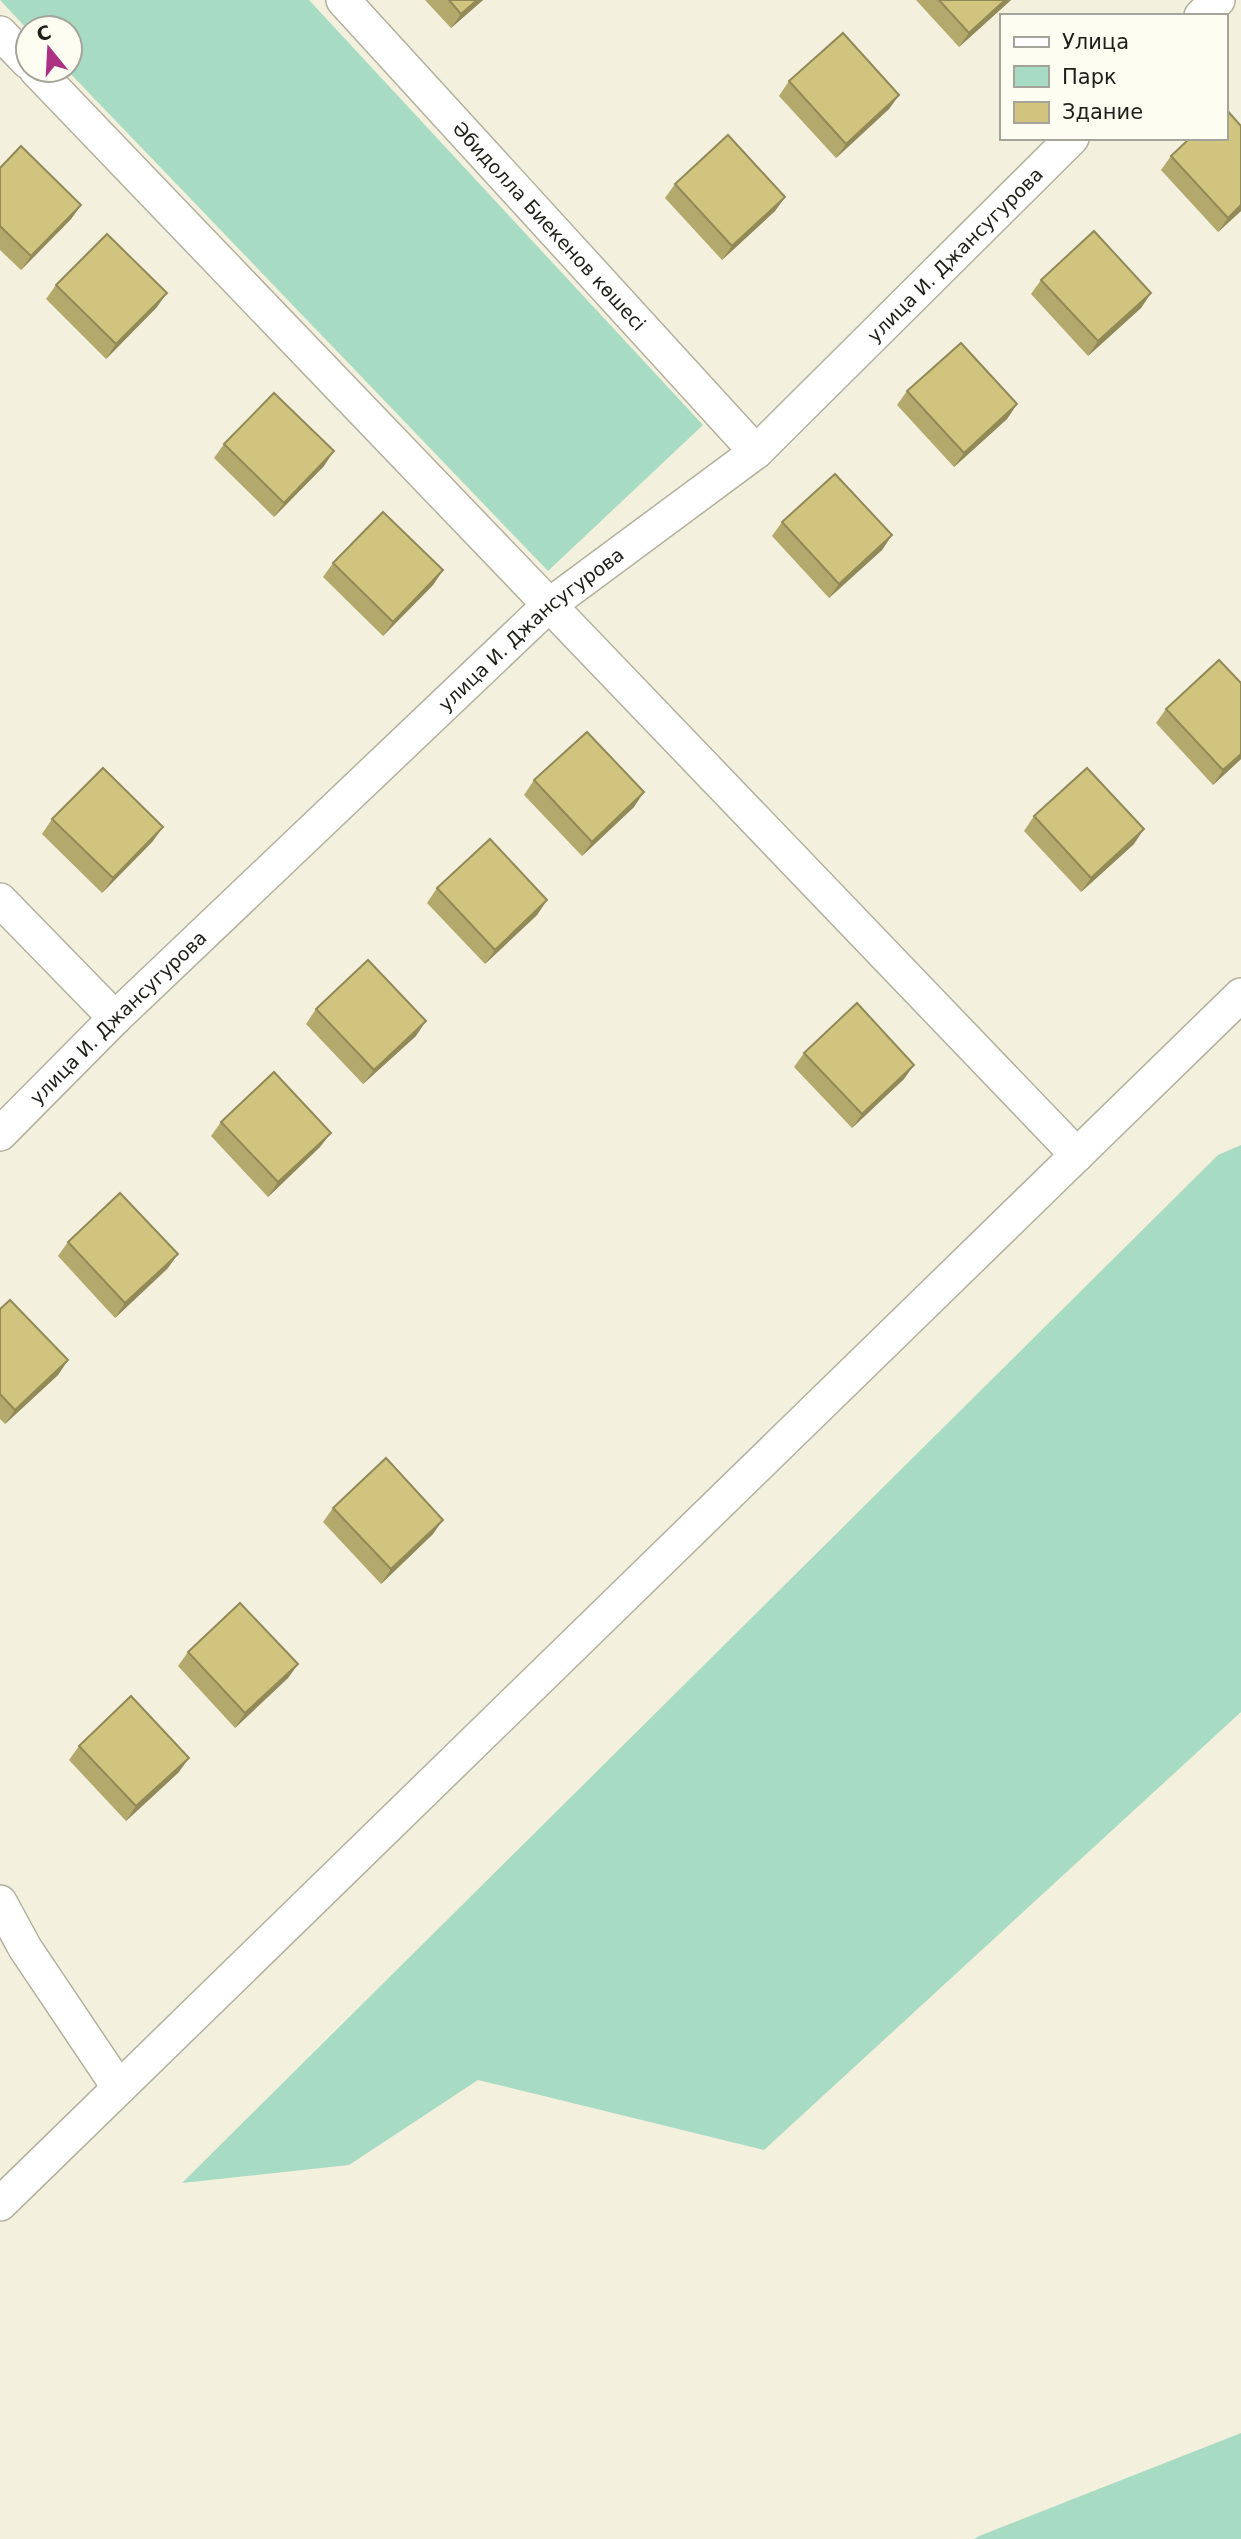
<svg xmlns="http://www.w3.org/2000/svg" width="1241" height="2539" font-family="'DejaVu Sans',sans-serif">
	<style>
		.green { fill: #a8dbc3 }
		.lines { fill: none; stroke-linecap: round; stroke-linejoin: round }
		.minor-casing { stroke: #b3b09e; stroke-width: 36 }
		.minor { stroke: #fff; stroke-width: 33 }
		.wall { fill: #b3a96c }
		.shaded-wall { fill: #928958 }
		.building { fill: #d0c47e; stroke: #928958; stroke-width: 2 }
		.labels { text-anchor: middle; stroke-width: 5; stroke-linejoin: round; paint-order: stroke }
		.street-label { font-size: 19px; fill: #1f1e18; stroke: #fefdf2 }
	</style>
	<rect width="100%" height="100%" fill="#f3f0dd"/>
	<g class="green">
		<path d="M 0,0 L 309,0 L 703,425 L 548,571 L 67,70 L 70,70 L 70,28 L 28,28 L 28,30 Z"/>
		<path d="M 1241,1145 L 1241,1712 L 764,2150 L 478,2080 L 349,2165 L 182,2183 L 1218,1155 Z"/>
		<path d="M 1241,2433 L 1241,2539 L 974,2539 L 979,2536 Z"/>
	</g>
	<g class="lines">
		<defs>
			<g id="minor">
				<path id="s1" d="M 343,0 L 756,452"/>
				<path d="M 1201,16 L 1218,0"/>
				<path d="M 0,33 L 28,62"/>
				<path d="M 36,70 L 1077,1155"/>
				<path d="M 0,900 L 115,1018"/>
				<path id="s2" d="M 0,1134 L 115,1018 L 548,606 L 756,452 L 1072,138"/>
				<path d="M 0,1902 L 25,1948 L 119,2088"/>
				<path d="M 0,2204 L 1241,995"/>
			</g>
		</defs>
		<use href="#minor" class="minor-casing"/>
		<use href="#minor" class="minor"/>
	</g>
	<g class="wall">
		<path d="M 425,0 L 483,0 L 451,28 Z"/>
		<path d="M 916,0 L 1011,0 L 959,47 Z"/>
		<path d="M 789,81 L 899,95 L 889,109 L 836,158 L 779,96 Z"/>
		<path d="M 1171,156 L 1241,211 L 1218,232 L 1161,170 Z"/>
		<path d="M 0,168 L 81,205 L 71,219 L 21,270 L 0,250 Z"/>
		<path d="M 675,184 L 785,197 L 775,211 L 722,260 L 665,198 Z"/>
		<path d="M 1041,280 L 1151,293 L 1141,308 L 1088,356 L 1031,294 Z"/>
		<path d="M 56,285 L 157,307 L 106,359 L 46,299 Z"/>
		<path d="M 907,391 L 1017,404 L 1007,419 L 954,467 L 897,405 Z"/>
		<path d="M 224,444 L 324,466 L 274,517 L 214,458 Z"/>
		<path d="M 782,522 L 892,535 L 882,550 L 829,598 L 772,536 Z"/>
		<path d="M 333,563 L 443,570 L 433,585 L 383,636 L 323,577 Z"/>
		<path d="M 1166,709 L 1241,759 L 1213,785 L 1156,723 Z"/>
		<path d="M 534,780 L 634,807 L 582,856 L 524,795 Z"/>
		<path d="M 1034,816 L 1134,844 L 1081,892 L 1024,831 Z"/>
		<path d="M 52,819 L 153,841 L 102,893 L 42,834 Z"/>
		<path d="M 437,888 L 547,900 L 537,915 L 485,964 L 427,903 Z"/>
		<path d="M 316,1009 L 416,1036 L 363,1084 L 306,1024 Z"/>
		<path d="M 804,1053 L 904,1079 L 852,1128 L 794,1067 Z"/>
		<path d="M 221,1122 L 320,1147 L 268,1197 L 211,1136 Z"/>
		<path d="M 68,1242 L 168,1268 L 115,1318 L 58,1256 Z"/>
		<path d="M 0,1309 L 68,1360 L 58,1375 L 5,1424 L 0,1419 Z"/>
		<path d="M 333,1508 L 433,1534 L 381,1584 L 323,1522 Z"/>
		<path d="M 188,1652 L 298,1664 L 288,1678 L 235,1728 L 178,1666 Z"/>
		<path d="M 79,1746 L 179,1772 L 126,1821 L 69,1760 Z"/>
	</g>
	<g class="shaded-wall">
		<path d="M 477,0 L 483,0 L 451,28 L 461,14 Z"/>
		<path d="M 1005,0 L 1011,0 L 959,47 L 969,33 Z"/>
		<path d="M 899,95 L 889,109 L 836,158 L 846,144 Z"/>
		<path d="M 785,197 L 775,211 L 722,260 L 732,246 Z"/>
		<path d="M 81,205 L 71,219 L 21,270 L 31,256 Z"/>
		<path d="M 1241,205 L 1241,211 L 1218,232 L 1228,218 Z"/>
		<path d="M 167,293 L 157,307 L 106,359 L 116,344 Z"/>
		<path d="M 1151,293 L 1141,308 L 1088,356 L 1098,341 Z"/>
		<path d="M 1017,404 L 1007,419 L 954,467 L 964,453 Z"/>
		<path d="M 334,451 L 324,466 L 274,517 L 284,503 Z"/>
		<path d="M 892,535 L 882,550 L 829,598 L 839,584 Z"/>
		<path d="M 443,570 L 433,585 L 383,636 L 393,622 Z"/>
		<path d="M 1241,754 L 1241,759 L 1213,785 L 1223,770 Z"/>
		<path d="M 644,792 L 634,807 L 582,856 L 592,842 Z"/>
		<path d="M 163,827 L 153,841 L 102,893 L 113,878 Z"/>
		<path d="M 1144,829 L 1134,844 L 1081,892 L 1091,878 Z"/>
		<path d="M 547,900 L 537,915 L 485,964 L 495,950 Z"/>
		<path d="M 426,1021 L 416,1036 L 363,1084 L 374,1070 Z"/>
		<path d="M 914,1065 L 904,1079 L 852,1128 L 862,1114 Z"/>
		<path d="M 331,1133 L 320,1147 L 268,1197 L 278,1182 Z"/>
		<path d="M 178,1254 L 168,1268 L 115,1318 L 125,1303 Z"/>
		<path d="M 68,1360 L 58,1375 L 5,1424 L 15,1410 Z"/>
		<path d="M 443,1520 L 433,1534 L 381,1584 L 391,1569 Z"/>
		<path d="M 298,1664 L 288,1678 L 235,1728 L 245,1713 Z"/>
		<path d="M 189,1758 L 179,1772 L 126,1821 L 136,1806 Z"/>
	</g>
	<g class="building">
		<path d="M 449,0 L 477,0 L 461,14 Z"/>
		<path d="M 939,0 L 1005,0 L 969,33 Z"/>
		<path d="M 843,33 L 899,95 L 846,144 L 789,81 Z"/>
		<path d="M 1225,108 L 1241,126 L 1241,205 L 1228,218 L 1171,156 L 1190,138 L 1225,138 Z"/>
		<path d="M 728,135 L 785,197 L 732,246 L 675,184 Z"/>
		<path d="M 21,146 L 81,205 L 31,256 L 0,226 L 0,168 Z"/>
		<path d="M 1094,231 L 1151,293 L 1098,341 L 1041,280 Z"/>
		<path d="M 107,234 L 167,293 L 116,344 L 56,285 Z"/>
		<path d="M 961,343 L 1017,404 L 964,453 L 907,391 Z"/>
		<path d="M 274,393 L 334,451 L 284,503 L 224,444 Z"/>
		<path d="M 835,474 L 892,535 L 839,584 L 782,522 Z"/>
		<path d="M 383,512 L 443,570 L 393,622 L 333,563 Z"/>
		<path d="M 1219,660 L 1241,683 L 1241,754 L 1223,770 L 1166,709 Z"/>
		<path d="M 587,732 L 644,792 L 592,842 L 534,780 Z"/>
		<path d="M 103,768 L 163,827 L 113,878 L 52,819 Z"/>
		<path d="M 1087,768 L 1144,829 L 1091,878 L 1034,816 Z"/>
		<path d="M 490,839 L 547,900 L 495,950 L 437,888 Z"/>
		<path d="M 368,960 L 426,1021 L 374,1070 L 316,1009 Z"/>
		<path d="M 857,1003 L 914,1065 L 862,1114 L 804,1053 Z"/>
		<path d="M 274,1072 L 331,1133 L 278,1182 L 221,1122 Z"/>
		<path d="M 120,1193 L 178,1254 L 125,1303 L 68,1242 Z"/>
		<path d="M 10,1300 L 68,1360 L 15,1410 L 0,1394 L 0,1309 Z"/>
		<path d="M 386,1458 L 443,1520 L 391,1569 L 333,1508 Z"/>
		<path d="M 240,1603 L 298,1664 L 245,1713 L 188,1652 Z"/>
		<path d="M 131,1696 L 189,1758 L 136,1806 L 79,1746 Z"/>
	</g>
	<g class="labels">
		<g class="street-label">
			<text dy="7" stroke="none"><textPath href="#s1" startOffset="306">Әбидолла Биекенов көшесі</textPath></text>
			<text dy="7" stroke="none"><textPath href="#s2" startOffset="1300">улица И. Джансугурова</textPath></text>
			<text dy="7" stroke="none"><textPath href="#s2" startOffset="733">улица И. Джансугурова</textPath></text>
			<text dy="7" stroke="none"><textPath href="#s2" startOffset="166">улица И. Джансугурова</textPath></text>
		</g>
	</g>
	<rect x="1000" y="14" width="228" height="126" fill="#fefdf2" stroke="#a5a49b" stroke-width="2"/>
	<rect x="1014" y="37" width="35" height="10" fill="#ffffff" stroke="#a5a49b" stroke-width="2"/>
	<text x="1062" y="49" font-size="21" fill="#1f1e18">Улица</text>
	<rect x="1014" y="66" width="35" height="21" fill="#a8dbc3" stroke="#a5a49b" stroke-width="2"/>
	<text x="1062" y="84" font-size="21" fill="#1f1e18">Парк</text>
	<rect x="1014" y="102" width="35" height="21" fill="#d0c47e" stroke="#a5a49b" stroke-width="2"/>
	<text x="1062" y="119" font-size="21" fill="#1f1e18">Здание</text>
	<g transform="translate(49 49) rotate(342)"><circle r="33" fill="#fefdf2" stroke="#a5a49b" stroke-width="2"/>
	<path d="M0-5L12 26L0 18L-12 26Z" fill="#ad3183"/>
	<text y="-10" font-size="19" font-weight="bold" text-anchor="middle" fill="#1f1e18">С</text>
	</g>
</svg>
